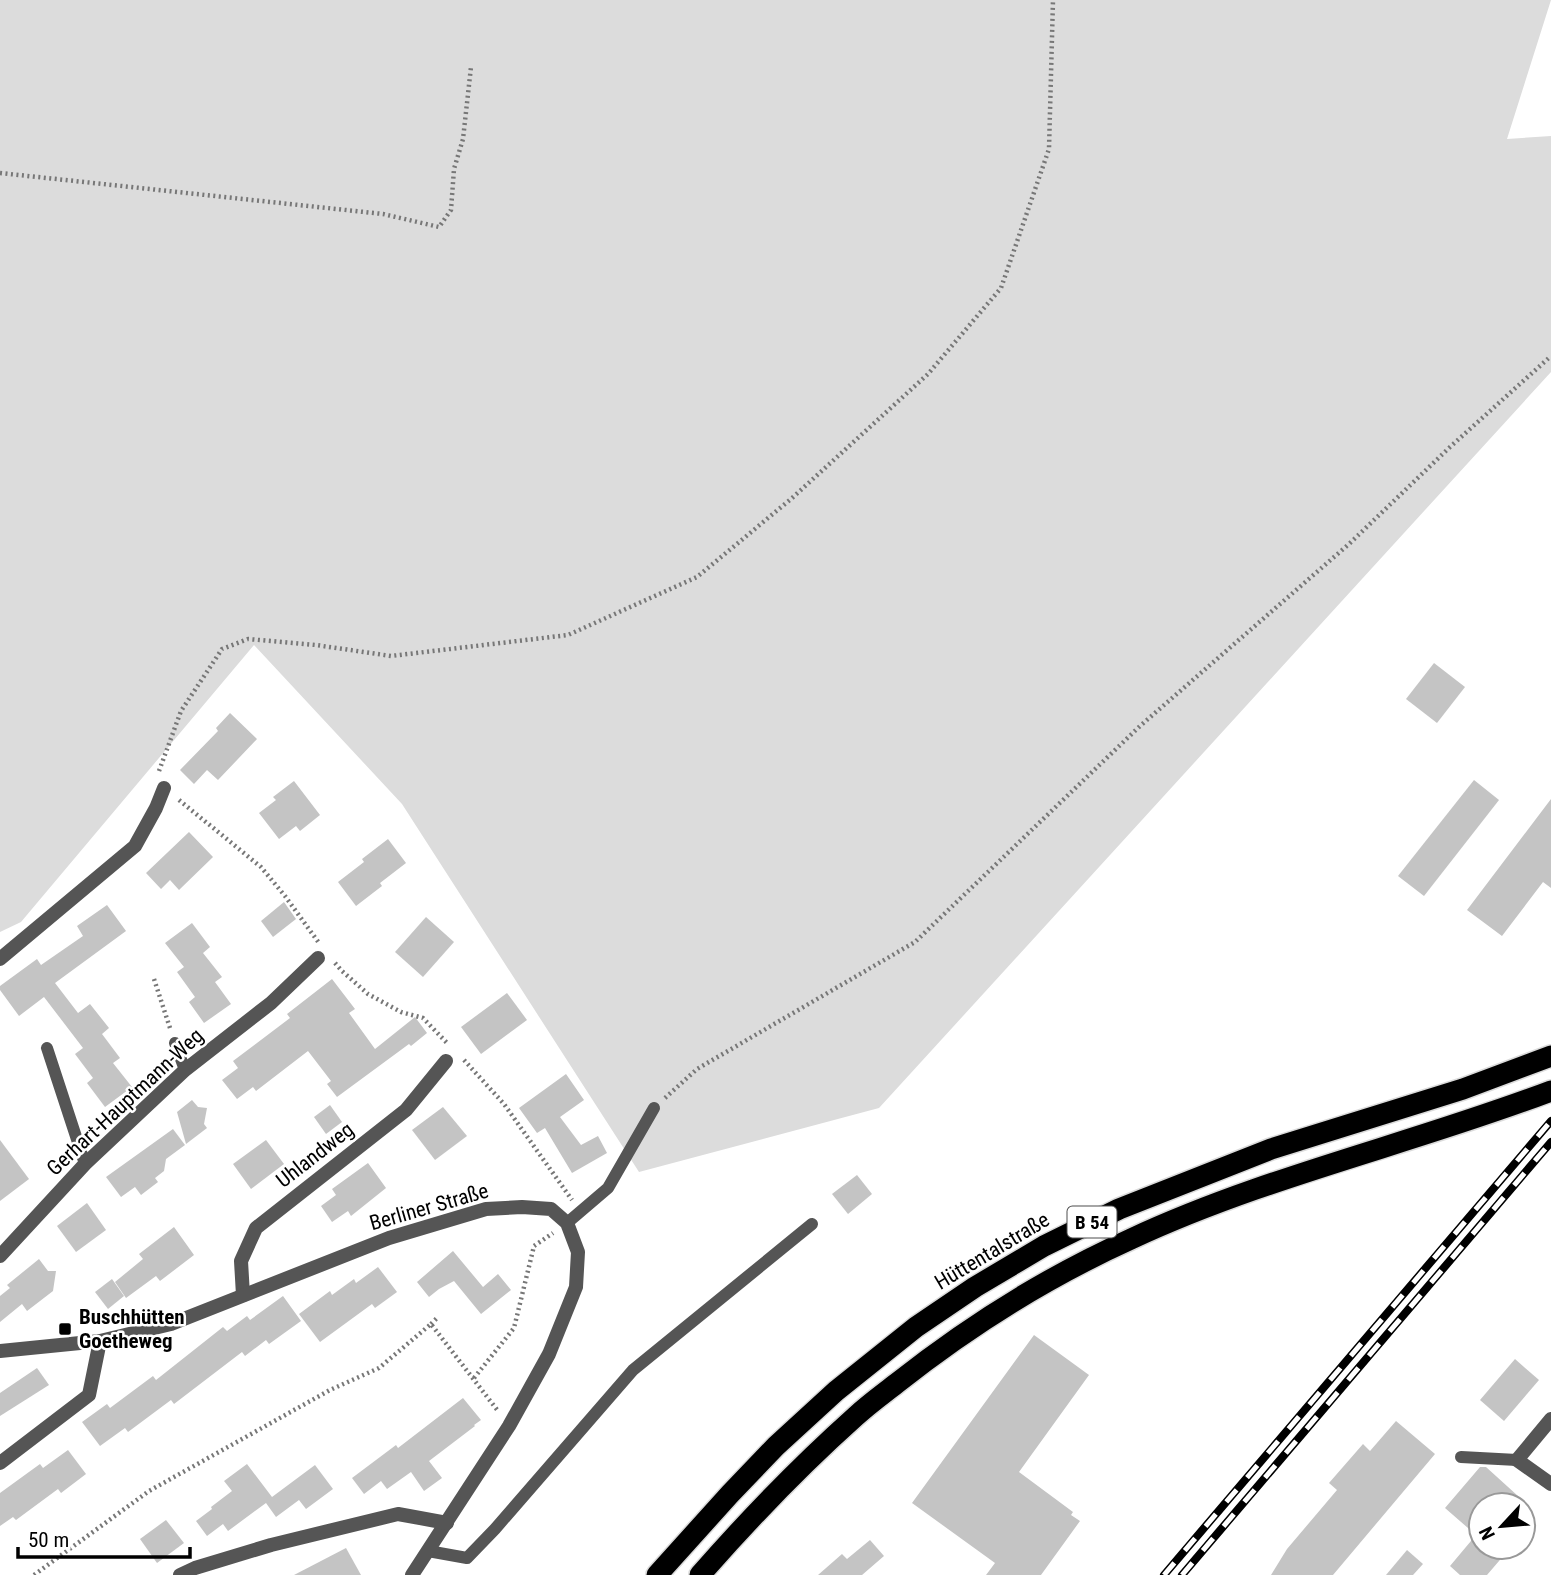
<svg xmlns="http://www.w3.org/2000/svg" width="1551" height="1575" font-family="'Roboto Condensed',sans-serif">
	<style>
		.green { fill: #dcdcdc }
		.building { fill: #c4c4c4 }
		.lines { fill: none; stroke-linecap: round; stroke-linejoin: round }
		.highway-casing { stroke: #dbdbdb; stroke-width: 24 }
		.path { stroke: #777; stroke-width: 4.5; stroke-dasharray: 2 3.5; stroke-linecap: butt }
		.lane { stroke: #555; stroke-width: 12 }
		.street { stroke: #555; stroke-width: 14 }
		.highway { stroke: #000; stroke-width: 21 }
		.rail-casing { stroke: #000; stroke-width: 8 }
		.rail { stroke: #fff; stroke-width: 5; stroke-dasharray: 16; stroke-linecap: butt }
		.poi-dot { fill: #000; stroke: #fff; stroke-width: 2.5 }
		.labels { text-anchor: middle; stroke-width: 5; stroke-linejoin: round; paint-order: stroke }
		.shield { fill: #fff; stroke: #4c4c4c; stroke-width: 2 }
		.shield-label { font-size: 19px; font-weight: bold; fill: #000 }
		.street-label { font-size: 21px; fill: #000; stroke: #fff }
		.poi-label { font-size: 21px; font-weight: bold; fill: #000; stroke: #fff; text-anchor: start }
	</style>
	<rect width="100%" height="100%" fill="#fff"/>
	<path class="green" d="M 0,0 L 1551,0 L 1507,139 L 1551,136 L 1551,372 L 879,1108 L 639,1172 L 402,804 L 254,645 L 21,922 L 0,932 Z"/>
	<g class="building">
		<path d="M 1434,663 L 1465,687 L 1437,723 L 1406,699 Z"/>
		<path d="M 230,713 L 257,739 L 218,780 L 207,770 L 194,784 L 180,770 L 218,731 L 216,728 Z"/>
		<path d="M 1474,780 L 1499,800 L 1424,896 L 1398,876 Z"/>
		<path d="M 294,781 L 320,815 L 300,831 L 296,826 L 279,839 L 259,813 L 276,800 L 273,797 Z"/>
		<path d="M 1551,799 L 1551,888 L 1543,882 L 1502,936 L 1467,910 Z"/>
		<path d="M 189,832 L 213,857 L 179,890 L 170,880 L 161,889 L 146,873 Z"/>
		<path d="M 388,839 L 406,863 L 380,883 L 382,886 L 356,906 L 338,882 L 364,862 L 362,859 Z"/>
		<path d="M 284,902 L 296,919 L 273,937 L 261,921 Z"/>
		<path d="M 107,905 L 126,931 L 55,983 L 78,1013 L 90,1004 L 109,1028 L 102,1034 L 120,1058 L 113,1063 L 132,1087 L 105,1107 L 87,1083 L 93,1078 L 75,1054 L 83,1048 L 44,997 L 19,1016 L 0,990 L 0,986 L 37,959 L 41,965 L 83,936 L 77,926 Z"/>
		<path d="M 426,917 L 454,942 L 423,977 L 395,952 Z"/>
		<path d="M 192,923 L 210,947 L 203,953 L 222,977 L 215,982 L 231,1004 L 204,1023 L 189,1002 L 195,997 L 177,972 L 184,967 L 165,943 Z"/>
		<path d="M 332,979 L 355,1009 L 349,1013 L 375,1049 L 415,1017 L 427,1033 L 411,1046 L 409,1044 L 337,1097 L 327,1084 L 331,1081 L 308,1051 L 256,1091 L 253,1087 L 237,1099 L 222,1080 L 238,1068 L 233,1061 L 290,1018 L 287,1014 Z"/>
		<path d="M 507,993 L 527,1020 L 481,1054 L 461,1027 Z"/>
		<path d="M 566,1074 L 584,1100 L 560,1117 L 581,1145 L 598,1136 L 607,1153 L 572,1173 L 545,1128 L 537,1133 L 519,1108 Z"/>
		<path d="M 192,1100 L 198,1107 L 207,1108 L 204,1124 L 207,1128 L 186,1144 L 177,1112 Z"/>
		<path d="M 330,1105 L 342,1122 L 326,1134 L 314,1117 Z"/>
		<path d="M 443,1107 L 467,1136 L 435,1160 L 412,1130 Z"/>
		<path d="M 173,1129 L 185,1145 L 166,1159 L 164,1171 L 155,1178 L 158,1182 L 141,1195 L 135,1187 L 121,1197 L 106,1177 Z"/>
		<path d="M 0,1140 L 29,1179 L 0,1201 Z"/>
		<path d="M 266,1140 L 284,1164 L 251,1189 L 233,1164 Z"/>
		<path d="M 368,1163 L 386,1188 L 351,1216 L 348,1211 L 332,1222 L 321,1206 L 336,1195 L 332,1189 Z"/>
		<path d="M 857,1175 L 872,1194 L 848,1214 L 832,1194 Z"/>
		<path d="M 87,1203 L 106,1230 L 76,1252 L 57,1226 Z"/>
		<path d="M 174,1227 L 194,1255 L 160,1281 L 156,1276 L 126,1298 L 115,1282 L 143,1259 L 139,1254 Z"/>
		<path d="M 453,1251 L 483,1287 L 498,1274 L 511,1290 L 481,1314 L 454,1281 L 439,1289 L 429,1297 L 417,1282 Z"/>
		<path d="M 39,1259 L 48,1271 L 56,1271 L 53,1291 L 27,1311 L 22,1304 L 0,1322 L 0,1296 L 10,1288 L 7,1285 Z"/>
		<path d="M 378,1267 L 397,1292 L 375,1308 L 372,1304 L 320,1342 L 299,1314 L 330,1291 L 332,1295 L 354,1279 L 356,1283 Z"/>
		<path d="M 112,1279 L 124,1296 L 108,1309 L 95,1292 Z"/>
		<path d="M 283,1296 L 301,1321 L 269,1344 L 266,1340 L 245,1356 L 242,1352 L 174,1404 L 171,1400 L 128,1432 L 125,1428 L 100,1446 L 82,1422 L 107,1404 L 110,1408 L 153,1376 L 156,1380 L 223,1327 L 227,1331 L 247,1316 L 250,1320 Z"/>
		<path d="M 1034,1335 L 1089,1375 L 1019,1472 L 1073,1512 L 1071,1515 L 1080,1521 L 1041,1575 L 986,1575 L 995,1563 L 912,1503 Z"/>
		<path d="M 1515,1359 L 1539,1380 L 1504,1421 L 1480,1400 Z"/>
		<path d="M 37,1368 L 49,1385 L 0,1416 L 0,1393 Z"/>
		<path d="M 463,1398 L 481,1420 L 474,1425 L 475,1426 L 429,1461 L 442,1478 L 424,1491 L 411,1472 L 387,1489 L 381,1481 L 364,1494 L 352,1478 L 396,1445 L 398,1448 Z"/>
		<path d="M 1396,1421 L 1435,1454 L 1333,1575 L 1271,1575 L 1287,1549 L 1337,1490 L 1329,1483 L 1363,1444 L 1370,1451 Z"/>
		<path d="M 68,1450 L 86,1474 L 61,1493 L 58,1489 L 16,1520 L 13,1517 L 0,1526 L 0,1493 L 40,1464 L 43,1468 Z"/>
		<path d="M 247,1464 L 272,1497 L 315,1465 L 333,1489 L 306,1509 L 299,1500 L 276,1517 L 266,1503 L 228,1531 L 223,1524 L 207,1536 L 196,1521 L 212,1509 L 211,1507 L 232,1491 L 224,1481 Z"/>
		<path d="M 1480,1467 L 1486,1467 L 1528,1505 L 1481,1505 L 1481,1547 L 1511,1547 L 1487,1575 L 1460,1575 L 1450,1566 L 1476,1535 L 1445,1508 Z"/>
		<path d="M 166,1520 L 184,1543 L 157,1563 L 140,1539 Z"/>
		<path d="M 870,1540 L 884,1556 L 862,1575 L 818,1575 L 842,1554 L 847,1559 Z"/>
		<path d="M 346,1548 L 361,1575 L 294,1575 Z"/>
		<path d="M 1407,1550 L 1423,1564 L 1413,1575 L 1386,1575 Z"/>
	</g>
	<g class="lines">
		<defs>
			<g id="highway">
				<path d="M 657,1575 L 730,1494 L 776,1446 L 836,1391 L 916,1327 L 975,1287 L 1044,1246 L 1119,1209 L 1271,1149 L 1463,1089 L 1551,1056"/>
				<path d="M 700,1575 C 749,1519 800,1466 856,1416 C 869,1404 883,1394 897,1383 C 969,1326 1047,1277 1131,1239 C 1266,1176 1412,1144 1551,1091"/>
			</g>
		</defs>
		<use href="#highway" class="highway-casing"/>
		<g class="path">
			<path d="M 0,173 L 383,214 L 439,227 L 451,210 L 454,169 L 463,139 L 471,67"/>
			<path d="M 159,771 L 181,711 L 222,649 L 248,639 L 316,645 L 391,656 L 568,635 L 697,577 L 791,499 L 928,374 L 1001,288 L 1049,149 L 1053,0"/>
			<path d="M 179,800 L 261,867 L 285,896 L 319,943"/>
			<path d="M 335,963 L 342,971 L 368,994 L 401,1012 L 423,1018 L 448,1044"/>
			<path d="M 154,979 L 170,1028"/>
			<path d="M 464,1060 L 504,1104 L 572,1200"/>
			<path d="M 665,1098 L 697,1069 L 915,942 L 1140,726 L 1349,544 L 1450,447 L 1551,356"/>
			<path d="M 431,1324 L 438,1317"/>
			<path d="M 474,1378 L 514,1328 L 534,1246 L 553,1233"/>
			<path d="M 34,1575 L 149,1491 L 330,1390 L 379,1368 L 431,1324 L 498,1411"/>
		</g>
		<g class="lane">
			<path d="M 175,1043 L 185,1070"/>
			<path d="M 47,1048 L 85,1164"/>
			<path d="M 567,1223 L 608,1188 L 654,1108"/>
			<path d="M 1461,1457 L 1517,1460"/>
			<path d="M 428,1551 L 467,1558 L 495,1529 L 633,1370 L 812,1224"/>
		</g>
		<g class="street">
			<path d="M 0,959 L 135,846 L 156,808 L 164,788"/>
			<path d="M 0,1256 L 85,1164 L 185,1070 L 271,1003 L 318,958"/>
			<path d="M 243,1295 L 241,1261 L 256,1228 L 406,1110 L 446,1061"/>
			<path d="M 0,1351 L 100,1341 L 171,1324 L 389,1238 L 486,1209 L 522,1207 L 551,1209 L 567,1223 L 578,1252 L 576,1287 L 549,1354 L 509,1426 L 412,1575"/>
			<path d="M 1551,1419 L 1517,1460 L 1551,1484"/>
			<path d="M 0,1463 L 89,1395 L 100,1341"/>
			<path d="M 180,1575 L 195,1568 L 271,1545 L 398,1514 L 447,1523"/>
		</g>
		<use href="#highway" class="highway"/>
		<defs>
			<g id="rail">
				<path d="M 1164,1575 L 1551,1121"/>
				<path d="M 1182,1575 L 1551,1142"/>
			</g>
		</defs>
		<use href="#rail" class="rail-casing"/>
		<use href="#rail" class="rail"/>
	</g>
	<rect class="poi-dot" x="58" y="1322" width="14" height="14" rx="3.5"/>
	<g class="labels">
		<rect class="shield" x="1067.5" y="1206.5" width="49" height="31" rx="5"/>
		<g class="shield-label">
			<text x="1092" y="1229">B 54</text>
		</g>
		<g class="street-label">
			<text transform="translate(125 1102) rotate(-43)" y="7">Gerhart-Hauptmann-Weg</text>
			<text transform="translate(315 1155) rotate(-38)" y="7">Uhlandweg</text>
			<text transform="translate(429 1207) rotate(-16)" y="7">Berliner Straße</text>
			<text transform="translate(992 1251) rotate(-31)" y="7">Hüttentalstraße</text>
		</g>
		<g class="poi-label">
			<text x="79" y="1324">Buschhütten<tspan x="79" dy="24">Goetheweg</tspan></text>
		</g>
	</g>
	<g transform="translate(1502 1526) rotate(244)"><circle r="33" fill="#ffffff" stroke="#999999" stroke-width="2"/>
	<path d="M0-5L12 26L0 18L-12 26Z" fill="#000000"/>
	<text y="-10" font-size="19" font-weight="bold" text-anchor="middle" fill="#000000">N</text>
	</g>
	<path d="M18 1547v10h172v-10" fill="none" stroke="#000000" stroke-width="3.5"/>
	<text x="28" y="1547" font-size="21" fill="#000000" stroke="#ffffff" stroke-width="5" paint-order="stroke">50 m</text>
</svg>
